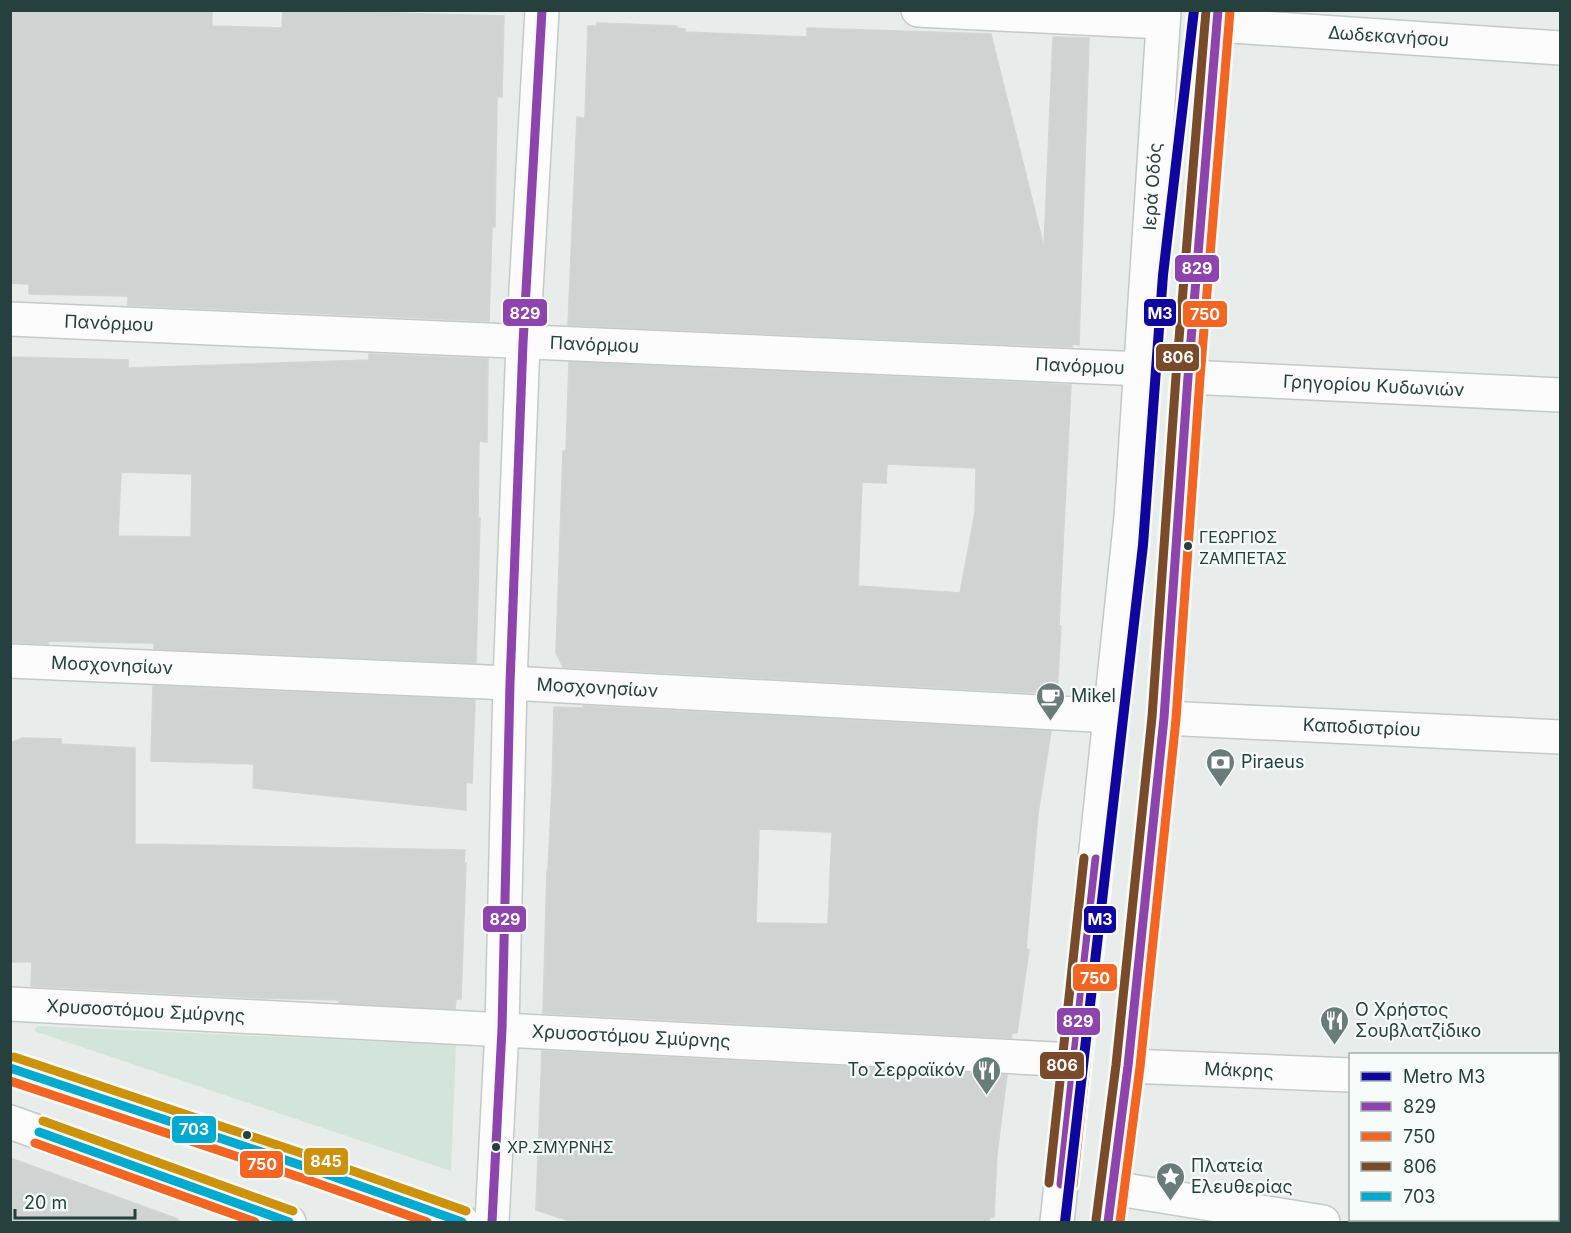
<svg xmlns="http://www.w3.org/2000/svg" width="1571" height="1233" font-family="Inter,sans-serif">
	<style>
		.green { fill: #d3e4da }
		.building { fill: #cfd4d2; stroke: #d1d5d4; stroke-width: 1.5; fill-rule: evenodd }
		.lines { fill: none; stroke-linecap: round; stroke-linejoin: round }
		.street-casing { stroke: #c5c9c8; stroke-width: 36 }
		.secondary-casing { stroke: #c4c9c8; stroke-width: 36 }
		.street { stroke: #fcfcfc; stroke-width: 33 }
		.secondary { stroke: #fcfcfc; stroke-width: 33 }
		.bus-1-casing { stroke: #f7fbf9; stroke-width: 14 }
		.bus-2-casing { stroke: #f7fbf9; stroke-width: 14 }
		.bus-3-casing { stroke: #f7fbf9; stroke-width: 14 }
		.bus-4-casing { stroke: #f7fbf9; stroke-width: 14 }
		.bus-5-casing { stroke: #f7fbf9; stroke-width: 14 }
		.bus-1 { stroke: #8e44ad; stroke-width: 9 }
		.bus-2 { stroke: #f26522; stroke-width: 9 }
		.bus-3 { stroke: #7a4b2a; stroke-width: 9 }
		.bus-4 { stroke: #00a9ce; stroke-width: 9 }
		.bus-5 { stroke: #cd920c; stroke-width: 9 }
		.metro-1-casing { stroke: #f7fbf9; stroke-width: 15 }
		.metro-1 { stroke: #10069f; stroke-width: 10 }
		.bus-dot { fill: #26403d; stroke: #f7fbf9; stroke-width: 2 }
		.labels { text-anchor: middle; stroke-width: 4.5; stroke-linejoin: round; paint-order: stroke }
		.bus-label { font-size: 16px; fill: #26403d; stroke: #f7fbf9; text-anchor: start }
		.street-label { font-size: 18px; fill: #26403d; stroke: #f7fbf9 }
		.poi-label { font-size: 18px; fill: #26403d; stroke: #f7fbf9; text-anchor: start }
		.line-badge { stroke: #f7fbf9; stroke-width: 2 }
		.badge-label { font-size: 16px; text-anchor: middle; font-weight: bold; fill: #fff }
	</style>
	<rect width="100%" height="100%" fill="#e8eceb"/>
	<path class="green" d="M 37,1026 L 456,1045 L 451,1171 L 34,1031 Z"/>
	<g class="building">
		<path d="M 10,10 L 212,10 L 212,26 L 282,28 L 283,10 L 504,16 L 502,97 L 497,97 L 495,227 L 492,227 L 489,321 L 128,305 L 128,296 L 29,294 L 29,284 L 10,283 Z"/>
		<path d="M 597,23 L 677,26 L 677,28 L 685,29 L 685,32 L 807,37 L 807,28 L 991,34 L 1044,248 L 1053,37 L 1089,38 L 1079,345 L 1072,344 L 1072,347 L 568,325 L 577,117 L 585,118 L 588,26 L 597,26 Z"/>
		<path d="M 369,354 L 488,359 L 487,442 L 479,441 L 478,518 L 480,518 L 476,663 L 154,649 L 154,643 L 48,641 L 48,644 L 10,642 L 10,357 L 128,360 L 128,368 L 369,360 ZM 121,472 L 192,474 L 191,537 L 118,536 Z"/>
		<path d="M 569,362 L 1071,385 L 1059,626 L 1061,626 L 1057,694 L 563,667 L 556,652 L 563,451 L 566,451 ZM 887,464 L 976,468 L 975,513 L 960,593 L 858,586 L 862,482 L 886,483 Z"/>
		<path d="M 153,686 L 475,700 L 472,783 L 466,782 L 466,810 L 253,788 L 254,764 L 151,761 Z"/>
		<path d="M 583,706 L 1051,731 L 1038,814 L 1026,949 L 1029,950 L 1017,1033 L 1012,1033 L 1011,1038 L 543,1013 L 547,870 L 548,870 L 552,787 L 554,707 L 584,708 ZM 759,829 L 832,832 L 828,924 L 756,923 Z"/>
		<path d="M 23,738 L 61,739 L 61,744 L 135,748 L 135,844 L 465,850 L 464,863 L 466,863 L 461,999 L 456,999 L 455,1009 L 339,1003 L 339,1000 L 261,998 L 31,986 L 32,962 L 10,962 L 10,743 Z"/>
		<path d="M 542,1051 L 1007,1075 L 997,1154 L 994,1217 L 990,1217 L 989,1222 L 573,1222 L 536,1210 Z"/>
		<path d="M 10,1158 L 178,1219 L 178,1222 L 10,1222 Z"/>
	</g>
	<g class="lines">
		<defs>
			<g id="street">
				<path d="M 918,10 L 1163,22"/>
				<path id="s1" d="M 1217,25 L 1560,48"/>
				<path id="s2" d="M 10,319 L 1142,369"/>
				<path id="s3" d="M 1188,377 L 1560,395"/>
				<path id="s4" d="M 10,661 L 510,683 L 1112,716"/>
				<path id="s5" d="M 1164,718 L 1560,737"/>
				<path id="s6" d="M 10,1004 L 1074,1060"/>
				<path id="s7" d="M 1128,1066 L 1350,1075"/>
				<path d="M 1558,1084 L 1560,1084"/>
				<path d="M 1112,1188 L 1323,1222"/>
				<path d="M 492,1222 L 502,1029 L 510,683 L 523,343 L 542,10"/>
			</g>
			<g id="secondary">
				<path d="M 10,1068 L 312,1169 L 462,1222"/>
				<path d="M 10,1122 L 289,1222"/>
				<path id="s8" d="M 1057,1222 L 1131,517 L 1164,10"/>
				<path d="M 1108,1222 L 1128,1066 L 1164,718 L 1188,377 L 1218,10"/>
			</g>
		</defs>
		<use href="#street" class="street-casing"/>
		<use href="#secondary" class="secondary-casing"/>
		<use href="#street" class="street"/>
		<use href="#secondary" class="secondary"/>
		<defs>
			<g id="bus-1">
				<path d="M 1061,1184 L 1096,859"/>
				<path d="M 492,1222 L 502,1029 L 510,683 L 523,343 L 542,10"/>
				<path d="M 1108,1222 L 1128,1066 L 1164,718 L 1188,377 L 1218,10"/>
			</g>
			<g id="bus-2">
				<path d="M 10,1081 L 308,1180 L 427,1222"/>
				<path d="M 35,1143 L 255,1222"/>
				<path d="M 1073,1185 L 1108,860"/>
				<path d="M 1120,1222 L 1140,1067 L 1176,719 L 1200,378 L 1230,11"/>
			</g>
			<g id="bus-3">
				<path d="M 1049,1183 L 1084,858"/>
				<path d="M 1096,1220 L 1116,1065 L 1152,717 L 1176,376 L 1206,10"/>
			</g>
			<g id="bus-4">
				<path d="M 10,1068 L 312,1169 L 462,1222"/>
				<path d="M 39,1132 L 289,1222"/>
			</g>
			<g id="bus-5">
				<path d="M 14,1057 L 316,1158 L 466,1211"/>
				<path d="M 43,1121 L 293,1211"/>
			</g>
		</defs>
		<use href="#bus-1" class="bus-1-casing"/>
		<use href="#bus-2" class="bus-2-casing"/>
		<use href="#bus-3" class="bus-3-casing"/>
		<use href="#bus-4" class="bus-4-casing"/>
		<use href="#bus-5" class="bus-5-casing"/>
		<use href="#bus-1" class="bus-1"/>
		<use href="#bus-2" class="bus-2"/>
		<use href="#bus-3" class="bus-3"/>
		<use href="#bus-4" class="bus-4"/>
		<use href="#bus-5" class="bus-5"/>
		<defs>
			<path id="metro-1" d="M 1065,1222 L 1143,545 L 1163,275 L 1194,10"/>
		</defs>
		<use href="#metro-1" class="metro-1-casing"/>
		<use href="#metro-1" class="metro-1"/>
	</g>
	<defs>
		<symbol id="cafe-pin" viewBox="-11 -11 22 30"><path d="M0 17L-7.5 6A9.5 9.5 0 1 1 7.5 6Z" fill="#6a7c7a" stroke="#f7fbf9"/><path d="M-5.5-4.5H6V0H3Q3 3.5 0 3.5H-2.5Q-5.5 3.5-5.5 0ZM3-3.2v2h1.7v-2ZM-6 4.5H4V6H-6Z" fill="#fff"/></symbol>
		<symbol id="bank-pin" viewBox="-11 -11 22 30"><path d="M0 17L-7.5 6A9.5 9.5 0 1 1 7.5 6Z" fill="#6a7c7a" stroke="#f7fbf9"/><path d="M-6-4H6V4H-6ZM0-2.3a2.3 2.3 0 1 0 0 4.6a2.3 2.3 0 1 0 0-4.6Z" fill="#fff"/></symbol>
		<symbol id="restaurant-pin" viewBox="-11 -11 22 30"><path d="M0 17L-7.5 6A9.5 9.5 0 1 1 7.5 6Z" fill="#6a7c7a" stroke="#f7fbf9"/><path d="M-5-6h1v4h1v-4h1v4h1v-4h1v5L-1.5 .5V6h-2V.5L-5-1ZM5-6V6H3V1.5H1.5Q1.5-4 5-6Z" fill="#fff"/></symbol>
		<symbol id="sight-pin" viewBox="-11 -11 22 30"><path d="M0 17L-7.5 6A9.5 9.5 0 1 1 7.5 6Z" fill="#6a7c7a" stroke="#f7fbf9"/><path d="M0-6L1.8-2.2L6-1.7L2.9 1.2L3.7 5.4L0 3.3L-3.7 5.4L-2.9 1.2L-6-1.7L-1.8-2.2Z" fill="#fff"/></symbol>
	</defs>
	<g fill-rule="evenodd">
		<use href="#cafe-pin" x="1034" y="680" width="33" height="45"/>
		<use href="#bank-pin" x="1204" y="746" width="33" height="45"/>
		<use href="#restaurant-pin" x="1318" y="1004" width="33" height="45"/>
		<use href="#restaurant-pin" x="970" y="1054" width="33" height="45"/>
		<use href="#sight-pin" x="1154" y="1160" width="33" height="45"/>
	</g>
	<g class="bus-dot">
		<circle cx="1188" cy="546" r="5"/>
		<circle cx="247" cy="1135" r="5"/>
		<circle cx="496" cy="1147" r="5"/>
	</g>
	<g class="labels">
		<g class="bus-label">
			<text x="1199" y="543">ΓΕΩΡΓΙΟΣ<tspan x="1199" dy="21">ΖΑΜΠΕΤΑΣ</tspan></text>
			<text x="507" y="1153">ΧΡ.ΣΜΥΡΝΗΣ</text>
		</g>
		<g class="street-label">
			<text dy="6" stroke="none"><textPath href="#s1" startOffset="172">Δωδεκανήσου</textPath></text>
			<text dy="6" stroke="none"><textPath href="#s8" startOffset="1040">Ιερά Οδός</textPath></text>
			<text dy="6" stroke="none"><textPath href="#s2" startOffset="99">Πανόρμου</textPath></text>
			<text dy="6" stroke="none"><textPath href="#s2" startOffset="585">Πανόρμου</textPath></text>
			<text dy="6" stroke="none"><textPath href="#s2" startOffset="1071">Πανόρμου</textPath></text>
			<text dy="6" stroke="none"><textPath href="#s3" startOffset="186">Γρηγορίου Κυδωνιών</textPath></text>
			<text dy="6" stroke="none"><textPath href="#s4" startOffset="102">Μοσχονησίων</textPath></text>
			<text dy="6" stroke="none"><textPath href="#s4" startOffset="588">Μοσχονησίων</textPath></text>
			<text dy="6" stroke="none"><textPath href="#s5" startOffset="198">Καποδιστρίου</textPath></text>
			<text dy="6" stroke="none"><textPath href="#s6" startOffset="136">Χρυσοστόμου Σμύρνης</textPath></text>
			<text dy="6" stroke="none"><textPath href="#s6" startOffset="622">Χρυσοστόμου Σμύρνης</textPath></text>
			<text dy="6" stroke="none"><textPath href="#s7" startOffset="111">Μάκρης</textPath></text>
		</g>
		<g class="poi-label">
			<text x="1071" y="702">Mikel</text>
			<text x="1241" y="768">Piraeus</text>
			<text x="1355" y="1016">Ο Χρήστος<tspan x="1355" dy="21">Σουβλατζίδικο</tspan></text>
			<text x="965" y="1076" text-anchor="end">Το Σερραϊκόν</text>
			<text x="1191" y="1172">Πλατεία<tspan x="1191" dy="21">Ελευθερίας</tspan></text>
		</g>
	</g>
	<g class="line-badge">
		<rect x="1174" y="254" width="46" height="29" rx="6" fill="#8e44ad"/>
		<rect x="502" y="298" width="46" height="29" rx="6" fill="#8e44ad"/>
		<rect x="1143" y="298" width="34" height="29" rx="6" fill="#10069f"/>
		<rect x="1182" y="300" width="46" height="28" rx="6" fill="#f26522"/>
		<rect x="1155" y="343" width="45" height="29" rx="6" fill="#7a4b2a"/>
		<rect x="482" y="905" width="45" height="28" rx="6" fill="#8e44ad"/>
		<rect x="1083" y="905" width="34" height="29" rx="6" fill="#10069f"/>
		<rect x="1072" y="963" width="46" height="29" rx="6" fill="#f26522"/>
		<rect x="1056" y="1007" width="45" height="29" rx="6" fill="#8e44ad"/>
		<rect x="1039" y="1051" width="46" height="29" rx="6" fill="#7a4b2a"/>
		<rect x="171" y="1115" width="46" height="29" rx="6" fill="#00a9ce"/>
		<rect x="303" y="1147" width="46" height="29" rx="6" fill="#cd920c"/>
		<rect x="239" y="1150" width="45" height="29" rx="6" fill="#f26522"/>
	</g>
	<g class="badge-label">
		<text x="1197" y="274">829</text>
		<text x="525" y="319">829</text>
		<text x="1160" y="319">Μ3</text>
		<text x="1205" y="320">750</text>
		<text x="1178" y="363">806</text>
		<text x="505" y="925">829</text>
		<text x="1100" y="925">Μ3</text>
		<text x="1095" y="984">750</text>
		<text x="1078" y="1027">829</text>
		<text x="1062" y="1071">806</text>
		<text x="194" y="1135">703</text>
		<text x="326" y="1167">845</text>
		<text x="262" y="1170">750</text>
	</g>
	<rect width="1571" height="1233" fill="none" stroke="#26403d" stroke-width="24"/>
	<rect x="1349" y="1053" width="210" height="168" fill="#f7fbf9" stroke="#a3b0ae" stroke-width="1.5"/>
	<rect x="1361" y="1072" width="30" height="9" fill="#10069f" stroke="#a3b0ae" stroke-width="1.5"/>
	<text x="1403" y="1083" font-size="18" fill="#26403d">Metro Μ3</text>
	<rect x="1361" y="1102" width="30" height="9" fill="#8e44ad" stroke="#a3b0ae" stroke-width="1.5"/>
	<text x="1403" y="1113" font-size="18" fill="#26403d">829</text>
	<rect x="1361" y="1132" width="30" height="9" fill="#f26522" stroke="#a3b0ae" stroke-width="1.5"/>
	<text x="1403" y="1143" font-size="18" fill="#26403d">750</text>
	<rect x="1361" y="1162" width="30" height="9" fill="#7a4b2a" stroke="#a3b0ae" stroke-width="1.5"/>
	<text x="1403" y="1173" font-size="18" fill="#26403d">806</text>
	<rect x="1361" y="1192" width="30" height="9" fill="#00a9ce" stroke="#a3b0ae" stroke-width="1.5"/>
	<text x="1403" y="1203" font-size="18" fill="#26403d">703</text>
	<path d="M15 1209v9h120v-9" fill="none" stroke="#26403d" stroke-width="3"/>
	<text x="24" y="1209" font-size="18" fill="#26403d" stroke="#f7fbf9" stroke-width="4.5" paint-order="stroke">20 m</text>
</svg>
